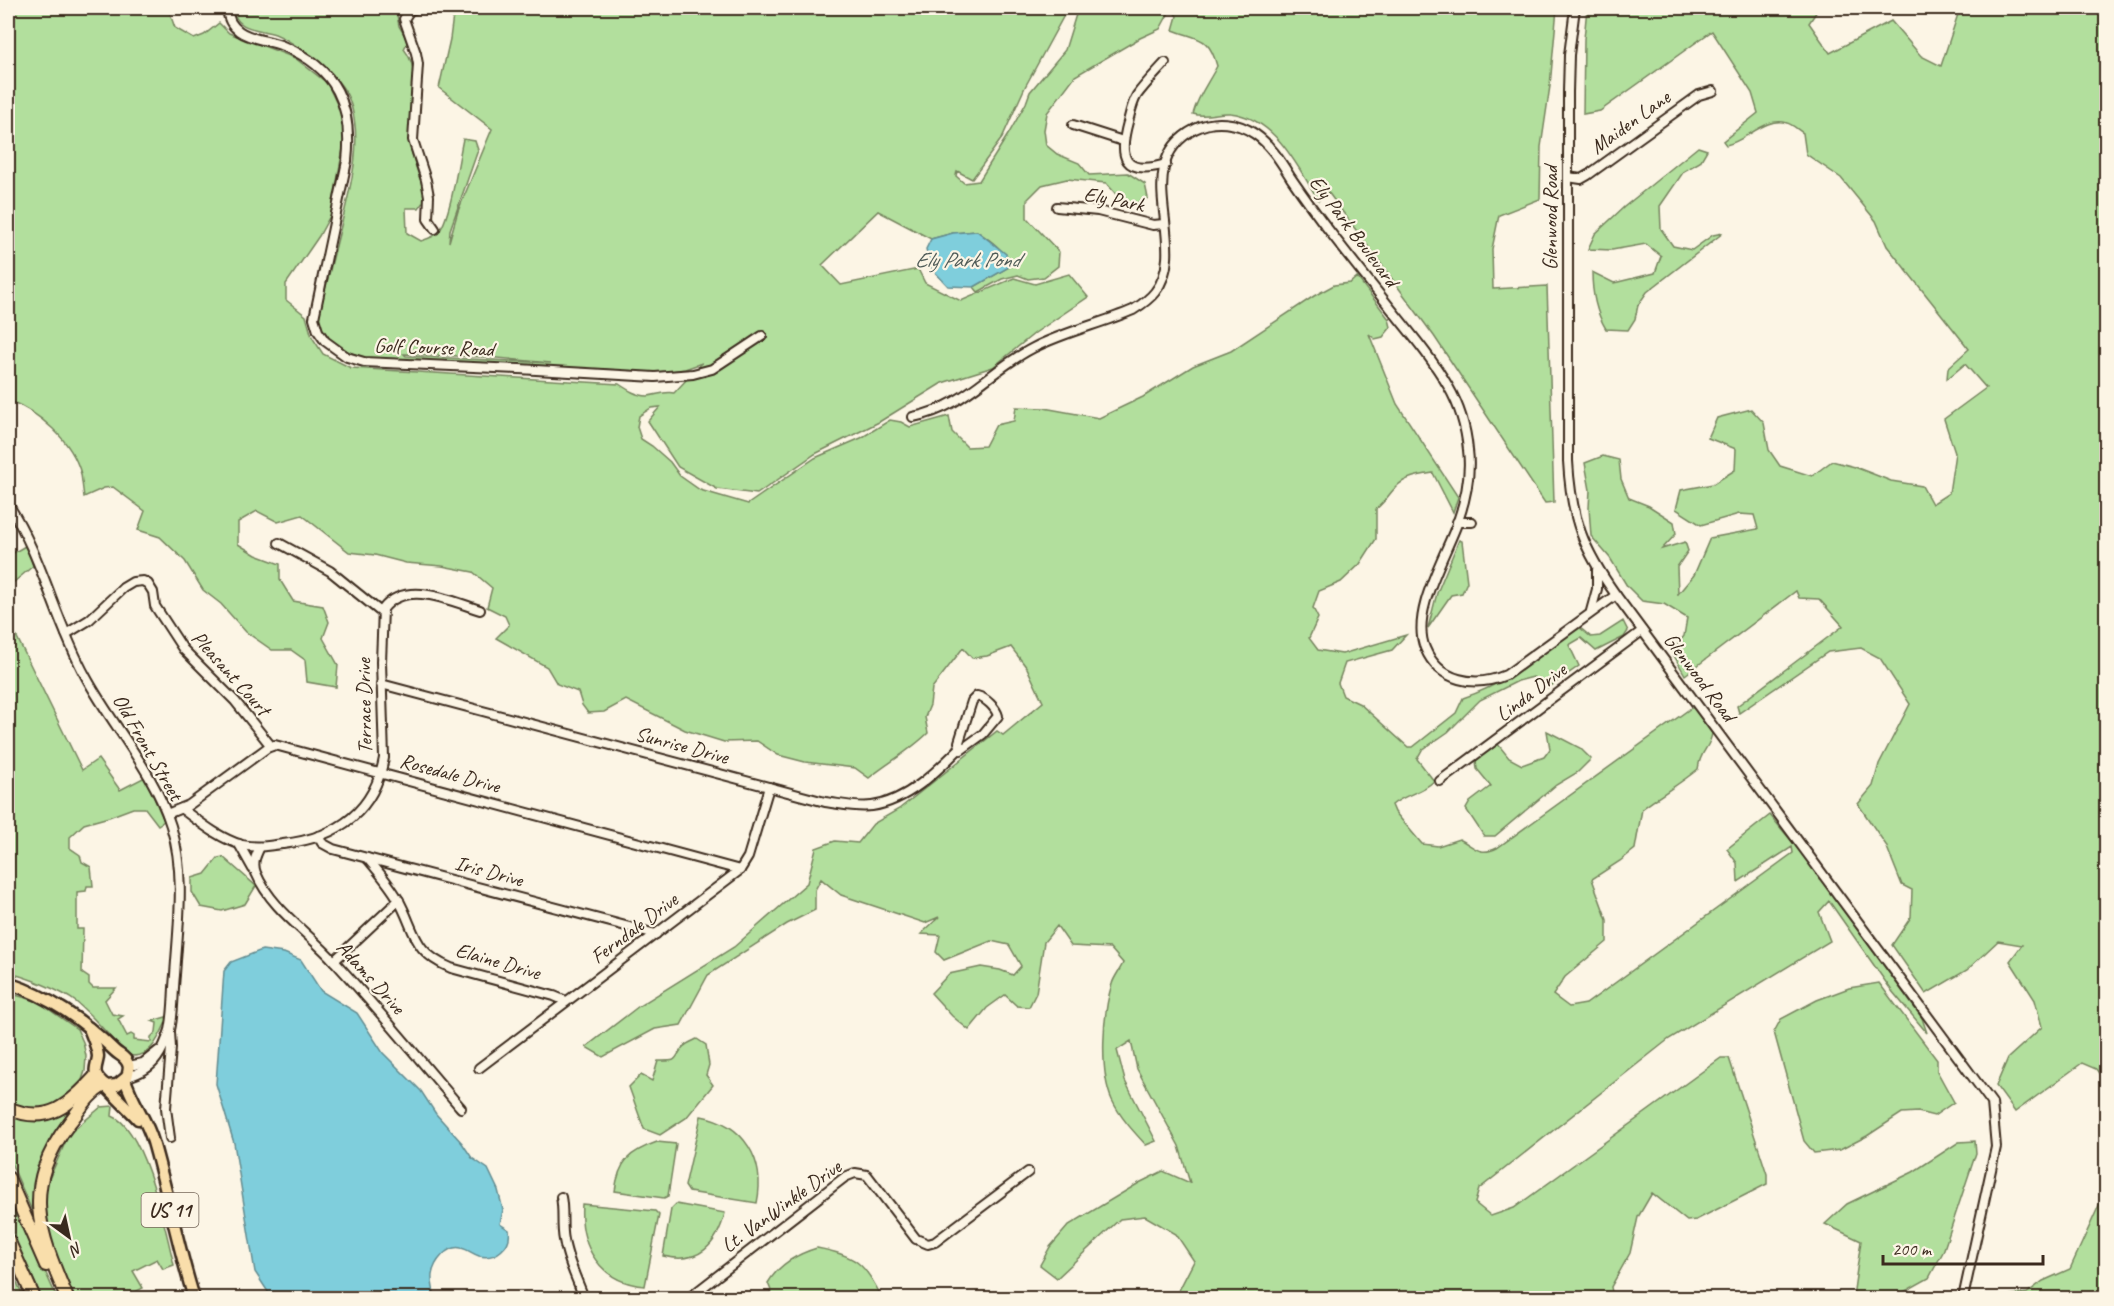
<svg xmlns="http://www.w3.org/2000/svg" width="2114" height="1306" font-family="Caveat,sans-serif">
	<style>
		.green { fill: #b2df9d; stroke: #76845e; stroke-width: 1.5; fill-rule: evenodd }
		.water { fill: #7fcedc; stroke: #648c90; stroke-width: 1.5 }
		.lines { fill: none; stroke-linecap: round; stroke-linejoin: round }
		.minor-casing { stroke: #3b2a1e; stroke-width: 12 }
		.major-casing { stroke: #3b2a1e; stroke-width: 15 }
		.highway-casing { stroke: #3b2a1e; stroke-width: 16 }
		.minor { stroke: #fcf5e5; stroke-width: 8 }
		.major { stroke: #f9deab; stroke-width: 10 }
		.highway { stroke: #f9deab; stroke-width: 12 }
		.labels { text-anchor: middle; stroke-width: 4.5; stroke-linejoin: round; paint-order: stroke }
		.shield { fill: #fcf5e5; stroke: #75675a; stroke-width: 1.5 }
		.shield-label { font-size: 20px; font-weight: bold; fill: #3b2a1e }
		.street-label { font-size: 21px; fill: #3b2a1e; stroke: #fcf5e5 }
		.water-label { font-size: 22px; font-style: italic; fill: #4f5b57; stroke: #fcf5e5 }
	</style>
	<rect width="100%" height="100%" fill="#fcf5e5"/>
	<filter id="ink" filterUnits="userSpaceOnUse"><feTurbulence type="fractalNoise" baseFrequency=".0167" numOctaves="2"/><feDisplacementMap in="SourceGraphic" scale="12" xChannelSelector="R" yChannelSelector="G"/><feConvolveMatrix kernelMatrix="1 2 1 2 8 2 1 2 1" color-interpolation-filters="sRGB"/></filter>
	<g filter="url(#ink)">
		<g class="green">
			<path d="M 8,8 L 168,8 L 175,28 L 194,39 L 204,35 L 219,23 L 229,33 L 295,58 L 327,83 L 343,117 L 344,143 L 331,214 L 319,236 L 286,284 L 286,300 L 306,316 L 312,337 L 323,354 L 351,368 L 619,384 C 628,390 637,396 648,396 C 657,395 665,391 674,393 L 702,363 L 685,369 L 659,373 L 653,376 L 382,362 C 356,356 326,348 318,318 C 325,290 332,262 339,234 C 349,193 365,141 349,99 C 341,80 325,68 309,56 C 298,47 288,39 275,34 C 257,28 236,31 233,8 L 409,8 L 397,15 L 399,26 L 408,41 L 404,49 C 424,73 407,111 409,140 C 410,154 422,182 426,198 L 419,208 L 406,208 L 407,233 L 421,241 C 427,239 434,237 438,233 C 451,218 458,161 463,139 L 475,141 L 478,150 L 450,230 L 449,242 L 458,211 L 492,129 L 439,88 L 450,39 L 454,8 L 1068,8 L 1025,87 L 1002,138 L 972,179 L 957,171 L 956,176 L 964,183 L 979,181 L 1009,133 L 1026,103 L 1030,92 L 1065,50 L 1078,8 L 1557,8 L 1550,86 L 1541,147 L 1540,199 L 1499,215 L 1492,249 L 1493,289 L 1547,286 L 1554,502 L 1545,503 L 1434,336 L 1328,192 L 1318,197 L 1319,201 C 1297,166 1276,118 1230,113 C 1217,112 1206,118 1193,114 C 1198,95 1209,82 1217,66 C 1209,36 1199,40 1173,30 L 1177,16 L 1171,9 L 1160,29 L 1140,38 L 1075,76 L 1047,113 L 1044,130 L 1046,145 L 1057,154 L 1079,163 L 1089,175 L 1128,173 L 1145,184 L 1148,198 L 1133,205 L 1121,204 L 1115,193 L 1106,183 L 1067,179 L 1042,185 L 1027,200 L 1027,218 L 1059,252 L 1058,266 L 1044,277 L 1028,279 L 1018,275 L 1002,279 L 978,292 L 974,287 L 1009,267 C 1004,248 992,242 977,231 L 953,233 L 931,239 L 878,211 L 822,265 L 841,285 L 918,269 L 925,283 L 961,301 L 1014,278 L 1035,284 L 1069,274 L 1088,297 L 1035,333 L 993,367 L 942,383 L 879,422 L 815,454 L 757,494 L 717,489 L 678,467 L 648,421 L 660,407 L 651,408 L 639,416 L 637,427 L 641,439 L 652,446 L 670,462 L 680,476 L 700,490 L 748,504 L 815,458 L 861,438 L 890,420 L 901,422 L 910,427 L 949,416 L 952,432 L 967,447 L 985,446 L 996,425 L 1014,421 L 1016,407 L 1044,408 L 1099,418 L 1143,397 L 1193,366 L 1231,351 L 1314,296 L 1334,285 L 1350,283 L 1357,277 L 1389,319 L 1391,327 L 1383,337 L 1375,339 L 1369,334 L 1397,404 L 1458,497 L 1453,512 L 1433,473 C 1420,475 1405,477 1396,487 C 1388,495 1385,502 1376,509 L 1376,539 L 1360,564 L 1341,582 L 1319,591 L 1313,608 L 1318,618 L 1309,638 L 1318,650 L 1342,654 L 1406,635 L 1392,650 L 1345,663 L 1338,683 L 1343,696 L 1360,704 L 1408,747 L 1413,747 L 1456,713 L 1463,698 C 1507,684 1542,654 1579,627 L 1591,637 L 1600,636 L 1623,621 L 1628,631 L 1624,637 L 1596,651 L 1581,638 L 1569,645 L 1579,666 L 1548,688 L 1533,677 L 1518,681 L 1480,700 L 1448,732 L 1422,750 L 1417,759 L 1434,781 C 1422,793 1405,794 1392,805 L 1395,812 L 1422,844 L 1438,846 L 1459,839 C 1474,846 1479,857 1497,848 L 1691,708 L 1694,708 L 1712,733 C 1710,749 1700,750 1698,769 C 1680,784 1660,795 1642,809 L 1635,849 L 1620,861 L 1592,879 L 1607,920 L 1607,942 L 1565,977 L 1553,995 L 1569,1007 L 1586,1004 L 1793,853 L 1792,847 L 1738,882 L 1737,863 L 1727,849 L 1770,815 L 1799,850 L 1922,1018 L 1927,1033 L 1892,991 L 1829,901 L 1819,912 L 1830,941 L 1669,1039 L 1479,1189 L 1475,1203 L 1491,1216 L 1514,1208 L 1721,1058 L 1729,1058 L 1767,1174 L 1767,1184 L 1696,1220 L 1687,1221 L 1652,1193 L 1638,1217 L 1630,1253 L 1611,1287 L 1613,1298 L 1166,1298 L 1176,1296 L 1194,1261 L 1176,1234 L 1145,1216 L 1120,1219 L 1057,1278 L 1040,1265 L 1050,1247 L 1069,1225 L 1139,1183 L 1163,1171 L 1190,1183 L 1179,1146 L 1137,1069 L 1131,1041 L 1117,1050 L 1125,1081 L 1156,1141 L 1146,1145 C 1133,1131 1120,1117 1112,1100 C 1099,1071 1103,1013 1112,984 C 1114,977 1120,970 1123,963 L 1110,948 L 1071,946 L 1057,926 L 1044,942 L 1036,993 L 1029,1007 L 1017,1006 L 1005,995 L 987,1008 L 969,1030 L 952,1016 L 931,993 L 949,974 L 981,967 L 1000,970 L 1013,975 L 1021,966 L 1009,945 L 991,941 L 944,960 L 936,952 L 940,935 L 921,934 L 939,917 L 925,923 L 841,895 L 821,879 L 815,890 L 815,910 L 787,924 L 708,975 L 681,1025 L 655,1029 L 603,1057 L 586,1047 L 639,1006 L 734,947 L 807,883 L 816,848 L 835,841 L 858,843 L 873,824 L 899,809 L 997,731 L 1003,735 L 1043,702 L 1027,668 L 1011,647 L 987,656 L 972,658 L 963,648 L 932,688 L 930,705 L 925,717 L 928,733 C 911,750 889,762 869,778 L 855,768 L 805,762 L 778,755 L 757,741 L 724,742 L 685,730 L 626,700 L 604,712 L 588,713 L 582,705 L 578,692 L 557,684 L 547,667 L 496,638 L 509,625 L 505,616 L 487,607 L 492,588 L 473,572 L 442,566 L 406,563 L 375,555 L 349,552 L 302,515 L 278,522 L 257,511 L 238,522 L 238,544 L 256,555 L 280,564 L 280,580 L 293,601 L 323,606 L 329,622 L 323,638 L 338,665 L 336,687 L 307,682 L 305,660 L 291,650 L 272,650 L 246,632 L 221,604 L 203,590 L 185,561 L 160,537 L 138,530 L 145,511 L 113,487 L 104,488 L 84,497 C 83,490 82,482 81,474 C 72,440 39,412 8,400 ZM 404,354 L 486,357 L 551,363 L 406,356 Z"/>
			<path d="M 1587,8 L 1819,8 L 1809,23 L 1830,53 L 1891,21 L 1921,56 L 1941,66 L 1960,8 L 2106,8 L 2106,1083 L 2096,1069 L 2082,1063 L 2015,1112 L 1996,1086 L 2008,1058 L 2042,1027 L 2035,1000 L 2010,961 L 2022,945 L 1998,941 L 1967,970 L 1926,994 L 1892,945 L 1911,917 L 1912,890 L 1902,885 L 1886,845 L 1858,804 L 1873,786 L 1879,764 L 1910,704 L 1880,658 L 1861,648 L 1828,652 L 1739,713 L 1737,706 L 1843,626 L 1819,599 L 1799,598 L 1796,591 L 1685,675 L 1672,652 L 1684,636 L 1687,618 L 1664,604 L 1642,601 L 1627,586 L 1610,558 L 1591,536 L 1589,508 L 1590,490 L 1585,463 L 1603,456 L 1619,460 L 1621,479 L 1629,498 L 1649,506 L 1674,522 L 1676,534 L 1662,549 L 1685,542 L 1688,551 L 1677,567 L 1678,594 L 1694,575 L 1710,538 L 1758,529 L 1754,515 L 1739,514 L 1701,525 L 1676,509 L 1681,490 L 1713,484 L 1735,470 L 1736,449 L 1708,438 L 1717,418 L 1751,409 L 1764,423 L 1769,450 L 1780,466 L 1812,476 L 1832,461 L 1855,467 L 1891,481 L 1922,486 L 1932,504 L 1949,493 L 1955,453 L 1944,419 L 1986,388 L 1965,364 L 1947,379 L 1948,368 L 1969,349 L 1899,261 L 1887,246 L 1876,221 L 1841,178 L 1806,154 L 1803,133 C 1798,130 1792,124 1787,123 C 1766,116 1746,141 1726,145 L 1723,141 L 1758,113 L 1752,93 L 1712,31 L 1600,111 L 1583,114 L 1584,39 Z"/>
			<path d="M 1698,147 L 1707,150 L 1700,162 L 1684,171 L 1660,206 L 1661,229 L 1673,246 L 1692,250 L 1713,235 L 1723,233 L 1647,292 L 1638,305 L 1635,319 L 1628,330 L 1606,329 C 1595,311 1592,293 1592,272 L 1614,283 L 1655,273 L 1661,256 L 1646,244 L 1612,250 L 1588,249 L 1595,234 L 1624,207 Z"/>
			<path d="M 1459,540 L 1462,541 L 1467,582 L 1462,593 L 1451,595 L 1428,628 L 1437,593 Z"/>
			<path d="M 27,545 L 33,566 L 8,587 L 8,556 Z"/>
			<path d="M 8,619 L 82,770 L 98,759 L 120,790 L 145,777 L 164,821 L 158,825 L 145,808 L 133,808 L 109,817 L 84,824 L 70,837 L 70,848 L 80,855 L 82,862 L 91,867 L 93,886 L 87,886 L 86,891 L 77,892 L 77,929 L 83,929 L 82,973 L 89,978 L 89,984 L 93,988 L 116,988 L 105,1000 L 112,1014 L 123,1016 L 118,1019 L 127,1036 L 131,1034 L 134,1036 L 134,1040 L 151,1042 L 151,1037 L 156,1032 L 157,1023 L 152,1021 L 166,1017 L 167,1020 C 160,1035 150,1061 129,1055 C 118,1051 114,1039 106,1032 C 97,1022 87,1011 76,1002 C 62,991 25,976 8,973 Z"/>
			<path d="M 1547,731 L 1580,748 L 1591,759 L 1578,772 L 1556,785 L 1495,836 L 1484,836 L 1466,809 L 1470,802 L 1491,786 L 1477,769 L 1476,760 L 1497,743 L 1509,758 L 1522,765 L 1544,757 L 1550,749 Z"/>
			<path d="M 223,857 L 256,886 L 245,904 L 222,911 L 201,907 L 192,892 L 192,878 L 205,874 L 218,858 Z"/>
			<path d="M 1879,983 L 1937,1060 L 1937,1071 L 1954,1102 L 1934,1116 L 1918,1112 L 1902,1113 L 1867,1136 L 1840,1150 L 1814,1153 L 1804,1141 L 1774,1032 L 1781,1019 L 1817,1000 L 1849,988 Z"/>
			<path d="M 8,993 L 37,1001 L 77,1029 L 83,1042 L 86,1056 L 85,1071 L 81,1083 L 71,1094 L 52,1107 L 35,1109 L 19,1107 L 8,1102 Z"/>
			<path d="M 697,1039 L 706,1045 L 709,1065 L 706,1075 L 713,1085 L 686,1118 L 660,1135 L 644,1129 L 629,1087 L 641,1075 L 652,1081 L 658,1061 C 679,1061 672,1062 683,1047 C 687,1043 693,1041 697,1039 Z"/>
			<path d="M 75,1106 L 52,1135 L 40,1165 L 36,1220 L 8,1156 L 8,1115 C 40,1122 46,1121 75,1106 Z"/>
			<path d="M 113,1106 L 112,1116 C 145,1128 166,1232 174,1265 L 163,1269 L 157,1259 L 133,1271 L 143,1288 L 127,1296 L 128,1298 L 74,1298 L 46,1230 L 45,1188 L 69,1134 L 101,1107 Z"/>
			<path d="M 701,1116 C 744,1124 766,1160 757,1203 L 689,1192 L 685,1186 Z"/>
			<path d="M 1975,1141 L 1976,1153 L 1943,1252 L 1929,1278 L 1893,1298 L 1853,1297 L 1861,1241 L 1825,1224 L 1847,1204 L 1913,1172 L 1959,1142 Z"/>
			<path d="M 657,1142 L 676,1144 L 668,1196 L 664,1198 L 615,1191 C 619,1161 629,1152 657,1142 Z"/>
			<path d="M 8,1188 L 57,1298 L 42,1298 L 8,1224 Z"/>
			<path d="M 2106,1190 L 2106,1298 L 1994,1298 L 2027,1293 L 2043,1281 L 2070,1269 Z"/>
			<path d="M 582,1204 L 655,1211 L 659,1215 L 645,1286 C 600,1283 579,1246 582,1204 Z"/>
			<path d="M 676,1204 L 725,1213 C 717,1245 699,1265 663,1256 L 671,1209 Z"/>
			<path d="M 817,1248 C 855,1255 865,1263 882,1298 L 774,1298 L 768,1283 C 779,1264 797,1254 817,1248 Z"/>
			<path d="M 8,1263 L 24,1298 L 8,1298 Z"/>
		</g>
		<g class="water">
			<path d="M 977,231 L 1006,254 L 1009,267 L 974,287 L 948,286 L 931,268 L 926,249 L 931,239 L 953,233 Z"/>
			<path d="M 262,950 L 284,953 L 301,960 L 321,991 L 357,1013 L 383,1053 L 421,1091 L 436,1114 L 462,1143 L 472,1158 L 488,1169 L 498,1190 L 503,1210 L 500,1224 L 509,1230 C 512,1246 496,1260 479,1256 C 473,1254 467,1249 461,1248 C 447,1245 434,1262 432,1275 C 431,1282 434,1291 435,1298 L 272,1298 L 255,1272 L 234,1143 L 216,1084 L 224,971 L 231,962 Z"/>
		</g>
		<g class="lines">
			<defs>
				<g id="minor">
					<path d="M 228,8 C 227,17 231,25 239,31 C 251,40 270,40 283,46 C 337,68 353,106 347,161 L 314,318 L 318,331 L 325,341 L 347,357 L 364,362 L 519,369 L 655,377 L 693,374 L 712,369 L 762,336"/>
					<path d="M 418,8 L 410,10 L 404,19 L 416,53 L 418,64 L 413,140 L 426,180 L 429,196 L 428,219 L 435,229"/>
					<path d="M 1575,8 L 1569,55 L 1568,92 L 1568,461 C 1571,518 1583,549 1616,595 L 1992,1103 L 1996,1147 L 1963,1298"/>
					<path d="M 1165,63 C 1156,73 1145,84 1137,95 C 1132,103 1130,114 1128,122 C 1118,158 1124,176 1166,164"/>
					<path d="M 1073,125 L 1123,141"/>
					<path d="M 1568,177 L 1581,179 L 1588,175 L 1699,95 L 1713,91"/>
					<path d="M 1057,207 L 1098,211 L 1153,225 L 1164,224"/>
					<path d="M 913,417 C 965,407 988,371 1033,348 C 1064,332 1100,324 1133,310 C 1141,305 1149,300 1155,292 C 1192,246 1127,164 1195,129 C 1214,119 1238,122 1255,134 C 1271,145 1281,162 1291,178 C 1304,197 1317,215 1331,233 C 1353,262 1377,291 1400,320 C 1417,341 1434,362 1448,386 C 1459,405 1466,427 1468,450 C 1471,473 1466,498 1458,521 C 1446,556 1410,612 1425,648 C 1439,682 1475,688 1506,675 L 1616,595"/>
					<path d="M 8,504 C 43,558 55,621 86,677 C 113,727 154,771 171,826 C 186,874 178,927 175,975 C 173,993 174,1012 170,1030 C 167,1039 162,1051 157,1058 C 150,1068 138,1074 127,1077"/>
					<path d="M 1457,522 L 1472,522"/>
					<path d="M 279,543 L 330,571 L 382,613"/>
					<path d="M 1591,611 L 1597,589 L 1597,570"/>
					<path d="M 66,634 L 89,620 L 123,588 L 133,582 L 143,581 L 148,584 L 153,592 L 155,606 L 183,649 L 235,701 L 271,746"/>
					<path d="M 381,684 L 825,802 C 841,804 856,808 872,806 C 907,801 936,772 960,748"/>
					<path d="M 977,696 C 986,698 996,708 998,716 L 983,734 L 961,750 L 959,742 L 972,701 Z"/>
					<path d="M 1440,781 L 1642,631"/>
					<path d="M 182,809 C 201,823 219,838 242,845 C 256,848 269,846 283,844 C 336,838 374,813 384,758 L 381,662 L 383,609 C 406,579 451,601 480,610"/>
					<path d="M 167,814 L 189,805 L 267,748 L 275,745 L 740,870"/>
					<path d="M 318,836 L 322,843 L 333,849 L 656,934"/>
					<path d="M 239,844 L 253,869"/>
					<path d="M 260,847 C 256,855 252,863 256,873 C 271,909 309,933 335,962 C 378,1009 419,1059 461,1108"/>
					<path d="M 367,858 C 378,871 390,885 398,899 C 416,931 412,952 451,968 L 554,996 L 566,1001"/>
					<path d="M 334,961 L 399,900"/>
					<path d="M 129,1066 L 143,1063 L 158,1051"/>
					<path d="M 479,1068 L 740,870 L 748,857 L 769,787"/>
					<path d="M 170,1138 L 166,1108 L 171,1048 L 170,1032"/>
					<path d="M 561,1197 C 564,1211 561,1225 564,1240 C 567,1260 577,1279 584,1298"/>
					<path d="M 689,1298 L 845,1177 L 855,1173 L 867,1175 L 916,1239 L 928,1244 L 935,1242 L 1028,1172"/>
				</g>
				<g id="major">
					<path d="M 8,983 C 50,997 83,1020 115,1051 C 119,1055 126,1057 128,1064 C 130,1068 128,1073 127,1077 L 117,1085 L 107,1086"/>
					<path d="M 89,1028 C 92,1037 97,1046 98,1056 C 98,1062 94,1068 96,1074 C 97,1079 132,1112 138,1119"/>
					<path d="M 125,1079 C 132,1102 147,1120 153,1142 C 168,1194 178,1247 194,1298"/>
				</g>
				<g id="highway">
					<path d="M 8,1108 C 48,1126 69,1105 96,1076"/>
					<path d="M 8,1178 L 46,1265"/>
					<path d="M 8,1240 L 34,1298"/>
					<path d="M 67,1298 C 38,1230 21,1187 70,1122 C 81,1108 88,1094 104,1085"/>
				</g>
			</defs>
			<use href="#minor" class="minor-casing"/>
			<use href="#major" class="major-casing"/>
			<use href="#highway" class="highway-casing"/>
			<use href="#minor" class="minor"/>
			<use href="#major" class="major"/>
			<use href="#highway" class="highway"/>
		</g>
	</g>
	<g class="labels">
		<rect class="shield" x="141.5" y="1193" width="57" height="34" rx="4.5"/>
		<g class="shield-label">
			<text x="170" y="1217">US 11</text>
		</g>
		<g class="street-label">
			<text transform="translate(1630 122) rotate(-36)" y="7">Maiden Lane</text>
			<text transform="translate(1114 199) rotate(11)" y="7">Ely Park</text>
			<text transform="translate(1550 218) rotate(-90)" y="7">Glenwood Road</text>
			<text transform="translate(1354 231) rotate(53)" y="7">Ely Park Boulevard</text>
			<text transform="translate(434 347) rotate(2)" y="7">Golf Course Road</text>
			<text transform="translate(231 673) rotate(48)" y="7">Pleasant Court</text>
			<text transform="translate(1700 677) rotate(53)" y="7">Glenwood Road</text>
			<text transform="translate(1531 692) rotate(-37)" y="7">Linda Drive</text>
			<text transform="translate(364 706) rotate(-91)" y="7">Terrace Drive</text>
			<text transform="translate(682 745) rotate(15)" y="7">Sunrise Drive</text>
			<text transform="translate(148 747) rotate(60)" y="7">Old Front Street</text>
			<text transform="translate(450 773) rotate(15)" y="7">Rosedale Drive</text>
			<text transform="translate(489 871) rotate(15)" y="7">Iris Drive</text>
			<text transform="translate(634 928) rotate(-37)" y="7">Ferndale Drive</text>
			<text transform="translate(498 961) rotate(16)" y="7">Elaine Drive</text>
			<text transform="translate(371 977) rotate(48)" y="7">Adams Drive</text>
			<text transform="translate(781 1206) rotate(-36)" y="7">Lt. VanWinkle Drive</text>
		</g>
		<g class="water-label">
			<text x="967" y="267">Ely Park Pond</text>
		</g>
	</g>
	<rect width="2114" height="1306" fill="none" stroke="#fcf5e5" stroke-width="30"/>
	<rect x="15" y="15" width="2084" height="1276" fill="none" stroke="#3b2a1e" stroke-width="2" filter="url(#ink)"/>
	<g transform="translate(69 1237) rotate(147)" stroke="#fcf5e5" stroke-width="4.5" paint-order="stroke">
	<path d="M0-4.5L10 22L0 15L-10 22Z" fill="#3b2a1e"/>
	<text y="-9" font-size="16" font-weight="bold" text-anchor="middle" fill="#3b2a1e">N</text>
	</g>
	<path d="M1883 1255v9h160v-9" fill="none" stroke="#3b2a1e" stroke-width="3"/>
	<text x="1892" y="1255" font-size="18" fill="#3b2a1e" stroke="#fcf5e5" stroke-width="4.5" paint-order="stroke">200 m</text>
</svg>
